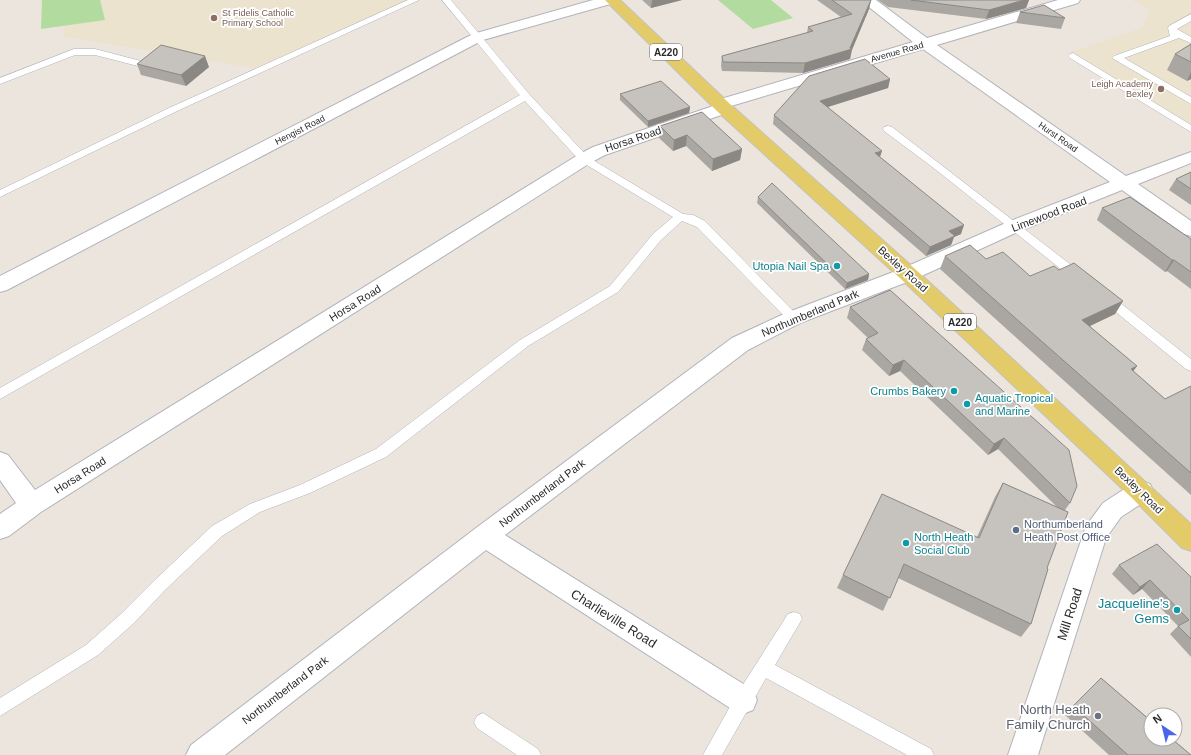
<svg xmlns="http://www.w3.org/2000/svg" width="1191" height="755" font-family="Helvetica,sans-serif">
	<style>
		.education { fill: #ebe3ce }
		.green { fill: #b2dc9f }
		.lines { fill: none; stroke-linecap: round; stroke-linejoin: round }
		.service-casing { stroke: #b1b3bc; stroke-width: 1 }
		.minor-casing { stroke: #b1b3bc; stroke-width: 2 }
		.primary-casing { stroke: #c3c3c3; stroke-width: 2 }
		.service { fill: #fff; fill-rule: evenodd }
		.minor { fill: #fff; fill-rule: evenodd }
		.primary { fill: #e3cb6a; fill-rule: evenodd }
		.wall { fill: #aaa7a3 }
		.shaded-wall { fill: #8b8884 }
		.building { fill: #c6c2bd; stroke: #8b8884 }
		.education-dot { fill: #8d6e63; stroke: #fff; stroke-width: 1.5 }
		.culture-dot { fill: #0f9aa8; stroke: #fff; stroke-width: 1.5 }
		.service-dot { fill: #5c6f8a; stroke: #fff; stroke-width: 1.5 }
		.worship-dot { fill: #6b7280; stroke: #fff; stroke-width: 1.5 }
		.labels { text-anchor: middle; stroke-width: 3.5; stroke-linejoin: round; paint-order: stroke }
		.far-education-label { font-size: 9px; fill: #785e54; stroke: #fff; text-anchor: start }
		.far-street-label { font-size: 9px; fill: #2a2a2a; stroke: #fff }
		.shield { fill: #fff; stroke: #6a6a6a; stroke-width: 1 }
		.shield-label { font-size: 10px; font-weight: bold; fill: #2a2a2a }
		.street-label { font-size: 11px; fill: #2a2a2a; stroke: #fff }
		.culture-label { font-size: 11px; fill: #0d838f; stroke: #fff; text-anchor: end }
		.service-label { font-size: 11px; fill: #4e5e75; stroke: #fff; text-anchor: start }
		.near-culture-label { font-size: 13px; fill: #0d838f; stroke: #fff; text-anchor: end }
		.near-street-label { font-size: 13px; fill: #2a2a2a; stroke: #fff }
		.near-worship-label { font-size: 13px; fill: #5b616d; stroke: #fff; text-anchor: end }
	</style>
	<rect width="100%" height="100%" fill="#ebe5dd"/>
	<g class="education">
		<path d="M 58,0 L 407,0 L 256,68 L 65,37 Z"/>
		<path d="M 1132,0 L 1191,0 L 1191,126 L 1071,52 L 1142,28 L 1150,10 Z"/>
	</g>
	<g class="green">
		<path d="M 42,0 L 100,0 L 105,20 L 41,29 Z"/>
		<path d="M 718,0 L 771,0 L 793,18 L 753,29 Z"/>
	</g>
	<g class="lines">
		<defs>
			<g id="service">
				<path d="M 408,0 L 419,0 L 175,112 L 0,197 L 0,190 L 169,108 Z"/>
				<path d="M 442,0 L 451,0 L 529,94 L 588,157 L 683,214 L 693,215 L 705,221 L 797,315 L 799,318 L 797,321 L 793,322 L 789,321 L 697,227 L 682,221 L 661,240 L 618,292 L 528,346 L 386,457 L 310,493 L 260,512 L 222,536 L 165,590 L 134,623 L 98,655 L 0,716 L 0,698 L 86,645 L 122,613 L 155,580 L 212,526 L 250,504 L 300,485 L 376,449 L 520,340 L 610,286 L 653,234 L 673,217 L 580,161 L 525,101 L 0,399 L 0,388 L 520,95 Z"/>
				<path d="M 1191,14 L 1191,21 L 1177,29 L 1191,37 L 1191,43 L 1179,38 L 1124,58 L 1191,97 L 1191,104 L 1112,58 L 1114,56 L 1170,36 L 1168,28 L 1169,26 Z"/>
				<path d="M 74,49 L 95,49 L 141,61 L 143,63 L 138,66 L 95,55 L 75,55 L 0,84 L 0,78 Z"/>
				<path d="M 1073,53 L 1191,125 L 1191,132 L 1070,58 L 1068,56 L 1070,54 Z"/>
				<path d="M 888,126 L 892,127 L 1084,275 L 1086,278 L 1084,281 L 1076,281 L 935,169 L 884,131 L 883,129 L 884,127 Z"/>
				<path d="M 1105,293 L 1109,294 L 1191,359 L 1191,371 L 1186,369 L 1101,300 L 1099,297 L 1101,294 Z"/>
				<path d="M 794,612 L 800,614 L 802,619 L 775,665 L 931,749 L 934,755 L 907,755 L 766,678 L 722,755 L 703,755 L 737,694 L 788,614 Z"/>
				<path d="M 483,713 L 538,749 L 541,755 L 517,755 L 477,728 L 474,722 L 477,716 Z"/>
			</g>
			<g id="minor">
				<path d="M 593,0 L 616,0 L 614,3 L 483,40 L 7,290 L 0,292 L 0,276 L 473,34 Z"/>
				<path d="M 860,0 L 876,0 L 927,38 L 1058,0 L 1080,0 L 1078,3 L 937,45 L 1126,176 L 1191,152 L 1191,163 L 1138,184 L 1191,221 L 1191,236 L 1184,234 L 1122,190 L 1022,230 L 915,279 L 800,323 L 748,350 L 505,535 L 753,690 L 757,700 L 753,710 L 743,714 L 733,710 L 486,550 L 225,755 L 186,755 L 191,745 L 476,528 L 732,338 L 786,313 L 901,269 L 1008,222 L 1110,182 L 923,49 L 731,106 L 732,108 L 730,112 L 605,155 L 590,163 L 41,512 L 9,536 L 0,539 L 0,514 L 16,503 L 0,480 L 0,452 L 8,455 L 35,490 L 578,155 L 593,147 L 713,106 L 712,104 L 714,101 L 913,42 Z"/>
				<path d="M 1141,481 L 1150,484 L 1153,491 L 1150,498 L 1121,517 L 1106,538 L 1038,755 L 1008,755 L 1086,526 L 1103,503 L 1132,484 Z"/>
			</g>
			<path id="primary" d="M 605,0 L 620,0 L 730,104 L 915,269 L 1191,524 L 1191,551 L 1182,548 L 1132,498 L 901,279 L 718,112 Z"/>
		</defs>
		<use href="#service" class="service-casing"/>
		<use href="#minor" class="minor-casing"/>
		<use href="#primary" class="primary-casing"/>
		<use href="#service" class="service"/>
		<use href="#minor" class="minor"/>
		<use href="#primary" class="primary"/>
	</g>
	<g class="wall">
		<path d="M 642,0 L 682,0 L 651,8 Z"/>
		<path d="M 817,0 L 871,0 L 869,9 L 852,49 L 850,59 L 803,73 L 722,71 L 721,66 L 722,56 L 807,33 L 808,27 L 841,17 Z"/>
		<path d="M 878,0 L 1029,0 L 1026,8 L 986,19 L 888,7 Z"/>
		<path d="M 1020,12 L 1065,18 L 1061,29 L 1016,23 Z"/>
		<path d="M 1191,44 L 1191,79 L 1187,81 L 1167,70 L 1175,54 Z"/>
		<path d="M 137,64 L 209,67 L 186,86 L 141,75 Z"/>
		<path d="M 890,79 L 888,88 L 828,107 L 961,234 L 954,237 L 951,245 L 926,256 L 773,124 L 774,115 Z"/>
		<path d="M 620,94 L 690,107 L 689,113 L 648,127 L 620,100 Z"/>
		<path d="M 660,126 L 742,149 L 740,160 L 712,171 L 686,146 L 673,151 L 659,138 Z"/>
		<path d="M 1191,172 L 1191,205 L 1169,190 L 1176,179 Z"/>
		<path d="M 758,197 L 869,274 L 868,280 L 845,289 L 757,203 Z"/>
		<path d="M 1102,208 L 1191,239 L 1191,289 L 1167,271 L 1165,272 L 1097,220 Z"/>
		<path d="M 945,256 L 986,259 L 1030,276 L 1059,270 L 1123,301 L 1115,314 L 1090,326 L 1133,371 L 1165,399 L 1191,386 L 1191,495 L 940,269 Z"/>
		<path d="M 890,290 L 1070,503 L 1065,510 L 1047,568 L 1031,624 L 1021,637 L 898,578 L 883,611 L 837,588 L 843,575 L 977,537 L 995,497 L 1003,483 L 1057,507 L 998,449 L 988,455 L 900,371 L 889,376 L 862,350 L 866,339 L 868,338 L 847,318 L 850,307 Z"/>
		<path d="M 1119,565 L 1191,577 L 1191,657 L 1170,634 L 1178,626 L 1142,589 L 1133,595 L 1112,574 Z"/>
		<path d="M 1101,678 L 1191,755 L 1109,755 L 1065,715 Z"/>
	</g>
	<g class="shaded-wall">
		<path d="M 652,0 L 682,0 L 651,8 Z"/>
		<path d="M 871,0 L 869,9 L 852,50 L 852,49 L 850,59 L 803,73 L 805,63 Z"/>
		<path d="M 1024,0 L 1029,0 L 1026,8 L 986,19 L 989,10 Z"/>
		<path d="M 205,56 L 209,67 L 186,86 L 181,75 Z"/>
		<path d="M 1191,72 L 1191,79 L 1187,81 Z"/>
		<path d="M 890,79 L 888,88 L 818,110 L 820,101 Z"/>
		<path d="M 690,107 L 689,113 L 648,127 L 648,121 Z"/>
		<path d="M 687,135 L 686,146 L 673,151 L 674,140 Z"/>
		<path d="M 742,149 L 740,160 L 712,171 L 713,159 Z"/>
		<path d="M 882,151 L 879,160 L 875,153 Z"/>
		<path d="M 964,225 L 961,234 L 954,237 L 951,245 L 926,256 L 930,247 L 949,231 Z"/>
		<path d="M 1172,260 L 1174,260 L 1167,271 L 1165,272 Z"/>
		<path d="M 869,274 L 868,280 L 845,289 L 847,283 Z"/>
		<path d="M 1123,301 L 1115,314 L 1075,333 L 1082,320 Z"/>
		<path d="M 904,360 L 900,371 L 889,376 L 893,365 Z"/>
		<path d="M 1137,366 L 1128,379 L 1131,369 Z"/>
		<path d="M 1004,438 L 998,449 L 988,455 L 994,444 Z"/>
		<path d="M 1150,580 L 1142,589 L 1133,595 L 1140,587 Z"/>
	</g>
	<g class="building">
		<path d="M 832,0 L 871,0 L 850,48 L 852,49 L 805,63 L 723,62 L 722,56 L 813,31 L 808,27 L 852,14 Z"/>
		<path d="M 911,0 L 1024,0 L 989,10 Z"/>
		<path d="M 1044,5 L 1065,18 L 1020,12 Z"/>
		<path d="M 1191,44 L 1191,62 L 1175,54 Z"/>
		<path d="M 161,45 L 205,56 L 181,75 L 137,64 Z"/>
		<path d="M 865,59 L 890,79 L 820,101 L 882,151 L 875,153 L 964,225 L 949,231 L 955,236 L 930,247 L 774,115 L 809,76 Z"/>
		<path d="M 661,81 L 690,107 L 648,121 L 620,94 Z"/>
		<path d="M 702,112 L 742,149 L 713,159 L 687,135 L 674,140 L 660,126 Z"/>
		<path d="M 1191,172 L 1191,189 L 1176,179 Z"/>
		<path d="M 772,183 L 869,274 L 847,283 L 758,197 Z"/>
		<path d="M 1130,197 L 1191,239 L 1191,272 L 1174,260 L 1172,260 L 1102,208 Z"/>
		<path d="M 970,245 L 986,259 L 1003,252 L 1030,276 L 1054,266 L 1059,270 L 1074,263 L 1123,301 L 1082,320 L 1137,366 L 1131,369 L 1165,399 L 1191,386 L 1191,473 L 945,256 Z"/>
		<path d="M 890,290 L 1069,450 L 1077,486 L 1070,503 L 1004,438 L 994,444 L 904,360 L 893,365 L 866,339 L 878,333 L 850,307 Z"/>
		<path d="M 1003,483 L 1068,512 L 1047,568 L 1048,569 L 1031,624 L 904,564 L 890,598 L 843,575 L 882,494 L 979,538 Z"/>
		<path d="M 1157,544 L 1191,577 L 1191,639 L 1178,626 L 1189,620 L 1150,580 L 1140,587 L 1119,565 Z"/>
		<path d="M 1101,678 L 1151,721 L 1151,739 L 1172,739 L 1191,755 L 1128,755 L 1073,706 Z"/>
	</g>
	<g class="education-dot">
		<circle cx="214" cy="18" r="4"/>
		<circle cx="1161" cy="89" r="4"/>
	</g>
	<g class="culture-dot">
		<circle cx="837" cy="266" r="4"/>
		<circle cx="954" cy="391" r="4"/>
		<circle cx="967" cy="404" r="4"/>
		<circle cx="906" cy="543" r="4"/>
		<circle cx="1177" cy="610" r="4"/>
	</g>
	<circle class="service-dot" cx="1016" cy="530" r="4"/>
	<circle class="worship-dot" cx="1098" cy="716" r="4"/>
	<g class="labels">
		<g class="far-education-label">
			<text x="222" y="16">St Fidelis Catholic<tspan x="222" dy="10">Primary School</tspan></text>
			<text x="1153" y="87" text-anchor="end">Leigh Academy<tspan x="1153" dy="10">Bexley</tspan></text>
		</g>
		<g class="far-street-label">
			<text transform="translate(897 52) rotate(-16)" y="3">Avenue Road</text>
			<text transform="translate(300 130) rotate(-27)" y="3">Hengist Road</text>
			<text transform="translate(1058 137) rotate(35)" y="3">Hurst Road</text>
		</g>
		<g class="shield">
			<rect x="650" y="44" width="32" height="16" rx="3"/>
			<rect x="944" y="314" width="32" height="16" rx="3"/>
		</g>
		<g class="shield-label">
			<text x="666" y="56">A220</text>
			<text x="960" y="326">A220</text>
		</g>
		<g class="street-label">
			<text transform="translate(633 139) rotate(-19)" y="4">Horsa Road</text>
			<text transform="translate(1049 214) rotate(-21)" y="4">Limewood Road</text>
			<text transform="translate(903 269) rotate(42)" y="4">Bexley Road</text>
			<text transform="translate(355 303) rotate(-32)" y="4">Horsa Road</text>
			<text transform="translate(810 313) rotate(-23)" y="4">Northumberland Park</text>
			<text transform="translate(80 475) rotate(-32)" y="4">Horsa Road</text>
			<text transform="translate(1139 490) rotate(44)" y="4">Bexley Road</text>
			<text transform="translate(542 493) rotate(-37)" y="4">Northumberland Park</text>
			<text transform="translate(285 690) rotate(-37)" y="4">Northumberland Park</text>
		</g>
		<g class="culture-label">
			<text x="829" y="270">Utopia Nail Spa</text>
			<text x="946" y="395">Crumbs Bakery</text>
			<text x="975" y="402" text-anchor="start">Aquatic Tropical<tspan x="975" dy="13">and Marine</tspan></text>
			<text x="914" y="541" text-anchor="start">North Heath<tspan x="914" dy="13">Social Club</tspan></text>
		</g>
		<g class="service-label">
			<text x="1024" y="528">Northumberland<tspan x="1024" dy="13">Heath Post Office</tspan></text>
		</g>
		<g class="near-culture-label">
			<text x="1169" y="608">Jacqueline's<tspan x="1169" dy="15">Gems</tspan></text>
		</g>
		<g class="near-street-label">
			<text transform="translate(1069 614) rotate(-72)" y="5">Mill Road</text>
			<text transform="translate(614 618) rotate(32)" y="5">Charlieville Road</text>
		</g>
		<g class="near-worship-label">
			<text x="1090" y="714">North Heath<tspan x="1090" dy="15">Family Church</tspan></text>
		</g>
	</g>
	<g transform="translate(1163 727) rotate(325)"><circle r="19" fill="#ffffff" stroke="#aaaaaa"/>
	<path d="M0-3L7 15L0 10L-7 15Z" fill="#4c64e9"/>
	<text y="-6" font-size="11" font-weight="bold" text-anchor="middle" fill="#2a2a2a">N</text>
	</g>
</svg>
